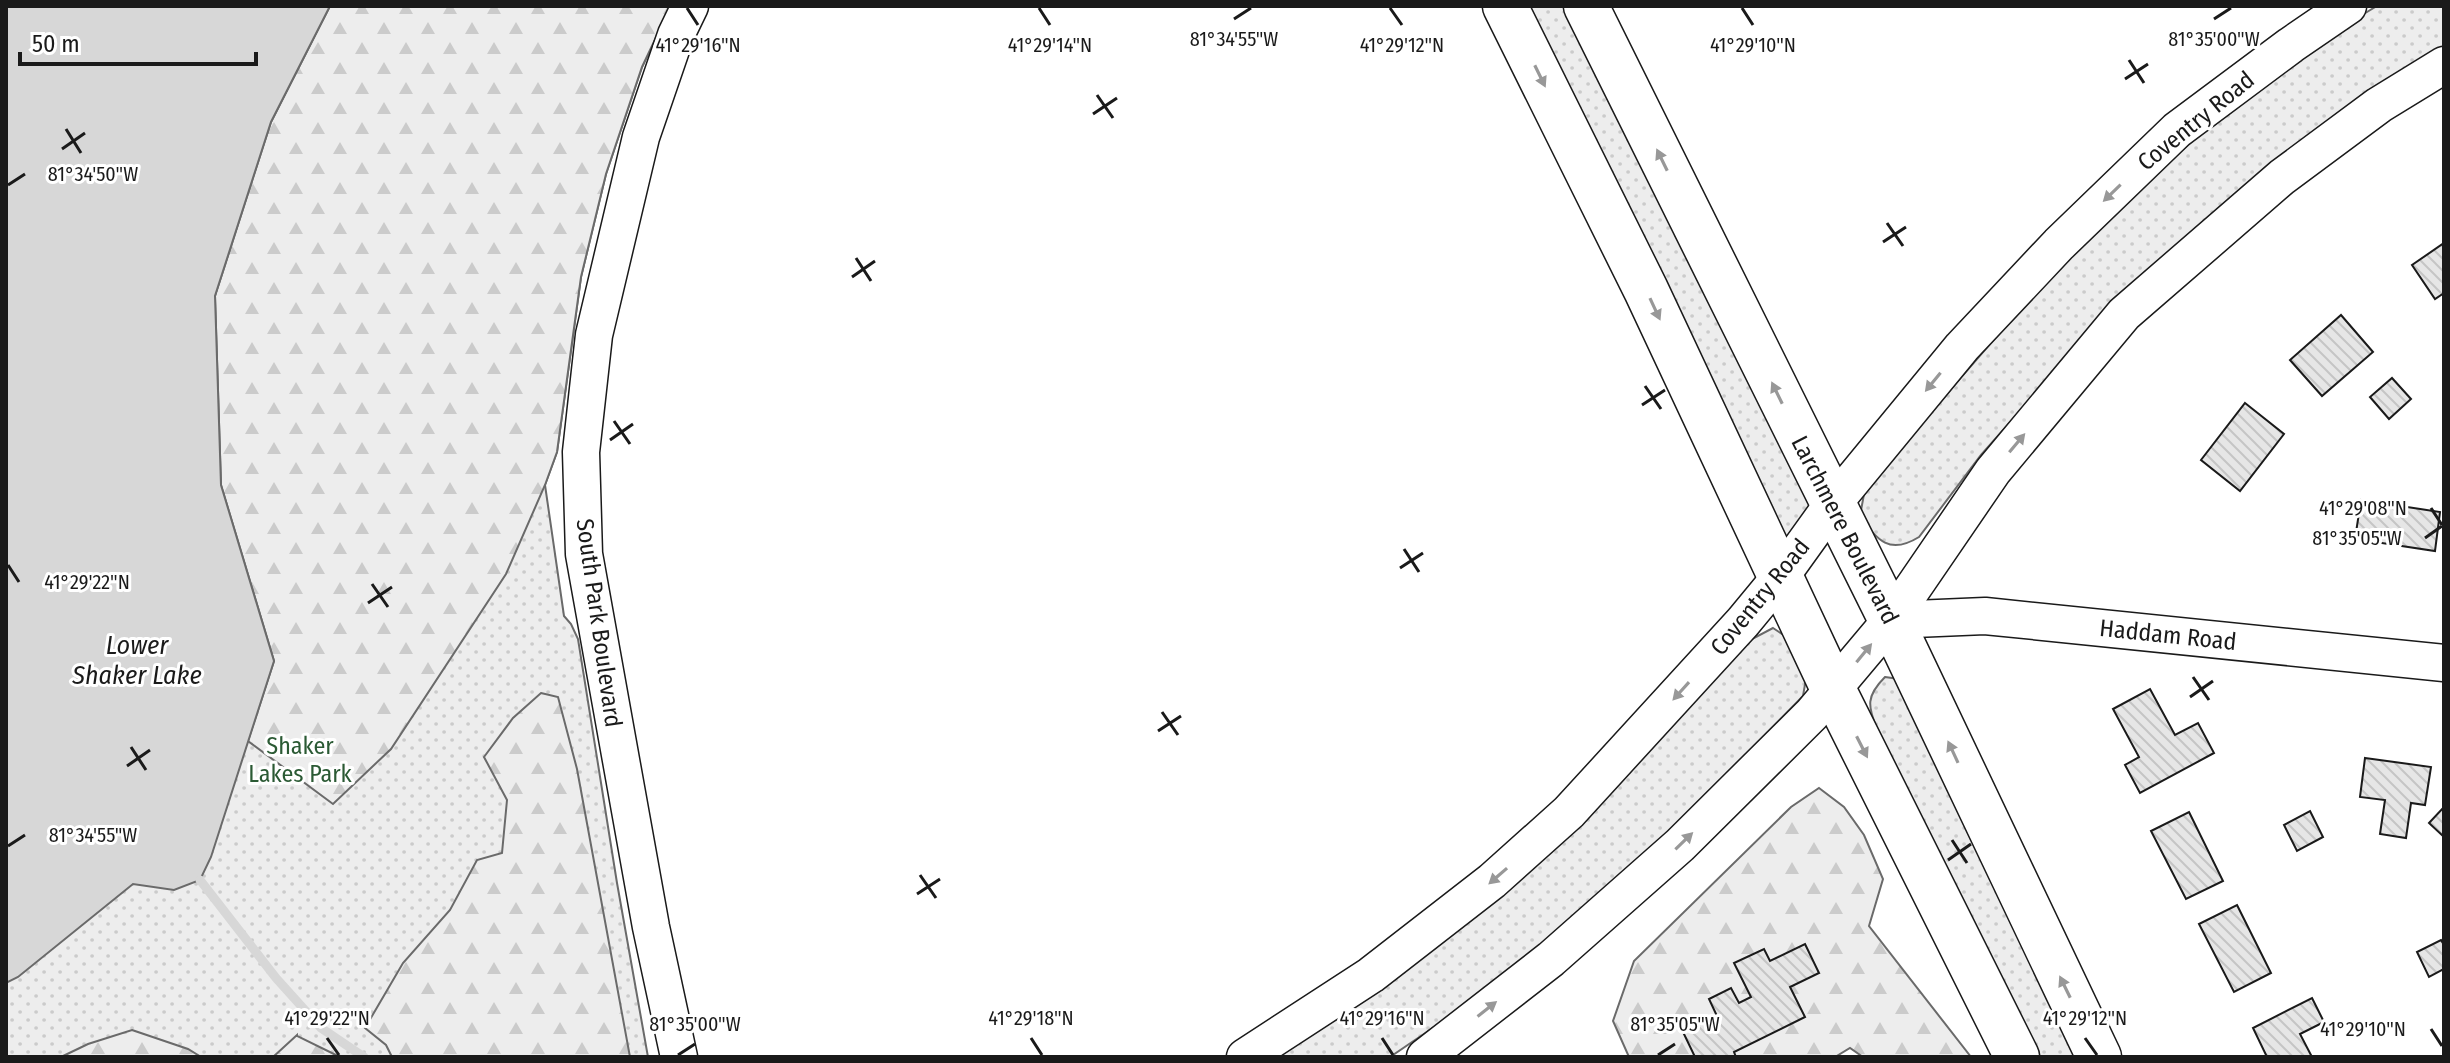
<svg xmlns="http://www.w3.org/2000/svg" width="2450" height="1063" font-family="'Fira Sans Condensed',sans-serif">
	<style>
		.grass { fill: url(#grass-dots); stroke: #6a6a6a; stroke-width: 2 }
		.forest { fill: url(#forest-firs); stroke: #6a6a6a; stroke-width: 2 }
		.water { fill: #d7d7d7; stroke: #6a6a6a; stroke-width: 2 }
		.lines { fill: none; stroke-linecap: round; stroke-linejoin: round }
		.stream { stroke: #d7d7d7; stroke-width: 9 }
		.building { fill: url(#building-back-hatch); stroke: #1a1a1a; stroke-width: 2 }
		.minor-casing { stroke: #1a1a1a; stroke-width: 39 }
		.major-casing { stroke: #1a1a1a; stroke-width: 47 }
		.minor { stroke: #fff; stroke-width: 36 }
		.major { stroke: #fff; stroke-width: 44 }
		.oneway { fill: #989898 }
		.ticks { fill: none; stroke: #1a1a1a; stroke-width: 3 }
		.labels { text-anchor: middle; stroke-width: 6; stroke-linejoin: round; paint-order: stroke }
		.street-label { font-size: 24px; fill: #1a1a1a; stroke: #fff }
		.park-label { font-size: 24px; fill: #2b5a34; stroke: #fff }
		.water-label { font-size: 26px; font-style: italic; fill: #1a1a1a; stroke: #fff }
		.ticks-label { font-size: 20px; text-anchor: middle; fill: #1a1a1a; stroke: #fff; stroke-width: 6; stroke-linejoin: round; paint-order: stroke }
	</style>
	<defs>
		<pattern id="grass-dots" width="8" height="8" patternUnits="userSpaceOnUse" patternTransform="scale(2)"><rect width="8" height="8" fill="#ededed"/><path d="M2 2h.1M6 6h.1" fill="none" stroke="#cbcbcb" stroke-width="1.8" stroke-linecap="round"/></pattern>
		<pattern id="forest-firs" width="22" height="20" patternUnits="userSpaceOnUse" patternTransform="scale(2)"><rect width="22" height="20" fill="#ededed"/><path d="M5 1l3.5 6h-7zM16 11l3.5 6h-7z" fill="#cbcbcb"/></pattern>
		<pattern id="building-back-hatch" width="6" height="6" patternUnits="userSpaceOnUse" patternTransform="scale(2)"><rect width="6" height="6" fill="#e6e6e6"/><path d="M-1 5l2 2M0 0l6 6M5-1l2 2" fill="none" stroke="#c5c5c5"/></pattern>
	</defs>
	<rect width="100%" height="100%" fill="#fff"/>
	<g class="grass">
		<path d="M 6,6 L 671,6 L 642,67 L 606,174 L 581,277 L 557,452 L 545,485 L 564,616 L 571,624 L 578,639 L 617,883 L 648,1057 L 6,1057 Z"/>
		<path d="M 1505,6 L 1586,6 L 1832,505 L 1781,576 Z"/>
		<path d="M 2377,6 L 2444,6 L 2444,46 L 2372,90 L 2082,341 L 1981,455 L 1919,537 C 1890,555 1877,541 1860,516 L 1864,494 L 1917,428 L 2010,321 L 2105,217 L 2219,118 L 2347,24 Z"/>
		<path d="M 1773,628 L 1791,640 L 1808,667 L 1803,696 L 1685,817 L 1570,923 L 1440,1023 L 1390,1057 L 1274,1057 L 1729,662 L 1752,639 Z"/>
		<path d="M 1885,677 L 1899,679 L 2090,1057 L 2038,1057 L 1878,732 C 1869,707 1864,698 1885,677 Z"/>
	</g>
	<g class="forest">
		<path d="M 330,6 L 671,6 L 642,67 L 606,174 L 581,277 L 557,452 L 545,485 L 506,574 L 391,749 L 333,804 L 248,741 L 274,661 L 221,485 L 215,296 L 271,122 Z"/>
		<path d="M 541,693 L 558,697 L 577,769 L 630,1057 L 392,1057 L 386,1045 L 365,1028 L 403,963 L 450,910 L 477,860 L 502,853 L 507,800 L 484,757 L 513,718 Z"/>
		<path d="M 1819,788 L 1844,807 L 1864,835 L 1883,879 L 1869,926 L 1971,1057 L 1863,1057 L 1850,1048 L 1835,1057 L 1629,1057 L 1613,1021 L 1634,961 L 1791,807 Z"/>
		<path d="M 132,1030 L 188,1049 L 201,1057 L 61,1057 L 88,1044 Z"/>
		<path d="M 297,1035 L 297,1036 L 340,1057 L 273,1057 Z"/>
	</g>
	<path class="water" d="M 6,6 L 330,6 L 271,122 L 215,296 L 221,485 L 274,661 L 211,857 L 200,880 L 174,890 L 133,884 L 18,977 L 6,983 Z"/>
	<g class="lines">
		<path class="stream" d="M 200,880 L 276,978 L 321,1028 L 364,1057"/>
	</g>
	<g class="building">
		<path d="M 2444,243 L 2444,293 L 2435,299 L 2412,265 Z"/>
		<path d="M 2341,315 L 2373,352 L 2322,396 L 2290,360 Z"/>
		<path d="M 2392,378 L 2411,399 L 2389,419 L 2370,397 Z"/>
		<path d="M 2245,403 L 2284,434 L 2240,491 L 2201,460 Z"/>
		<path d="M 2361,500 L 2440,512 L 2435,551 L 2355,539 Z"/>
		<path d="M 2150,689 L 2175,735 L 2198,723 L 2214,753 L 2140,793 L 2125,765 L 2139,757 L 2113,709 Z"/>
		<path d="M 2365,758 L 2431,767 L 2425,805 L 2411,803 L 2406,838 L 2380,834 L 2385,800 L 2360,797 Z"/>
		<path d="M 2444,807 L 2444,837 L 2429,823 Z"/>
		<path d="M 2310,811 L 2323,837 L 2297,851 L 2284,825 Z"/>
		<path d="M 2189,812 L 2223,881 L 2186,899 L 2151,831 Z"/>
		<path d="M 2237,905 L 2271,973 L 2234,992 L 2199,924 Z"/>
		<path d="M 2441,940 L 2444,945 L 2444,969 L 2429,977 L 2417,952 Z"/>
		<path d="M 1805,944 L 1819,973 L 1790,987 L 1805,1017 L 1734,1052 L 1736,1057 L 1695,1057 L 1683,1032 L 1717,1016 L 1709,999 L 1731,988 L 1739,1003 L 1751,997 L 1734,963 L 1764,949 L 1770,961 Z"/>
		<path d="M 2312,998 L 2324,1022 L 2300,1034 L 2312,1057 L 2267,1057 L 2253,1028 Z"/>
	</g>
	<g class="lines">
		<defs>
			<g id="minor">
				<path d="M 1891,620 L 1985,616 L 2444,663"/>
				<path d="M 679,1057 L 651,927 L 584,554 L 581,452 L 594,335 L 641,137 L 676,35 L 690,6"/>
				<path d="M 1245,1057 L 1371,975 L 1492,881 L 1569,812 L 1743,622 L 1781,576 L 1832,505 L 1962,347 L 2059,244 L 2177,130 L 2291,45 L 2348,6"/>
				<path d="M 1425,1057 L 1551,959 L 1680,845 L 1812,714 L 1891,620 L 1993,471 L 2124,314 L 2282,177 L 2379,105 L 2444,65"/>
			</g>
			<g id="major">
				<path d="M 1505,6 L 1646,290 L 1834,691 L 2017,1057"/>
				<path d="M 1586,6 L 1891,620 L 2099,1057"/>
			</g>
		</defs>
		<use href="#minor" class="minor-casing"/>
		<use href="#major" class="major-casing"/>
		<use href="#minor" class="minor"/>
		<use href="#major" class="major"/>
	</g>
	<defs><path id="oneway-solid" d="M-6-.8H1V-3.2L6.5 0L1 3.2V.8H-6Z" transform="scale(2)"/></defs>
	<g class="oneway">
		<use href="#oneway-solid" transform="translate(1540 76) rotate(64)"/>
		<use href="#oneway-solid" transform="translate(1662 160) rotate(-116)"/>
		<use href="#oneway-solid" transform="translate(2112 193) rotate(136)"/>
		<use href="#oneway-solid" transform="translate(1655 309) rotate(65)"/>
		<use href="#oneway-solid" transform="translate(1933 382) rotate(129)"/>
		<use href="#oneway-solid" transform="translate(1777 393) rotate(-116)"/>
		<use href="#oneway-solid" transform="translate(2017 443) rotate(-50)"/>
		<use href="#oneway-solid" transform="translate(1864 653) rotate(-51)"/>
		<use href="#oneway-solid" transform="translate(1681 691) rotate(132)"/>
		<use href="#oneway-solid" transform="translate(1862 747) rotate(63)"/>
		<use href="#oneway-solid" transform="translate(1953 752) rotate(-115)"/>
		<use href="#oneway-solid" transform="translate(1684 841) rotate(-44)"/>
		<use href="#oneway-solid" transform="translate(1498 876) rotate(139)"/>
		<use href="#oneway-solid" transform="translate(2065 987) rotate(-116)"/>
		<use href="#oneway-solid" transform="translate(1487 1009) rotate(-38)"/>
	</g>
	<path class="ticks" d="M 687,8 L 698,25M 1039,8 L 1050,25M 1390,8 L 1402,25M 1742,8 L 1753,25M 1234,19 L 1251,8M 2214,19 L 2231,8M 2129,60 L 2144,83M 2125,79 L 2148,64M 1097,95 L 1113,118M 1093,114 L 1117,98M 66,129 L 81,153M 62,149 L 85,133M 8,185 L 25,174M 1887,223 L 1903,246M 1883,242 L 1906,227M 856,258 L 871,281M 852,277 L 875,261M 1645,386 L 1661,409M 1642,405 L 1665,390M 614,421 L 630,444M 610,440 L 633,424M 2431,508 L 2442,525M 2425,538 L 2442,526M 1404,549 L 1419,572M 8,565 L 19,582M 1400,568 L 1423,553M 372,584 L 388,607M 368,603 L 392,587M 2193,677 L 2209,700M 2190,697 L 2213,681M 1162,712 L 1178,735M 1158,731 L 1181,716M 131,747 L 146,770M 127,766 L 150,750M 1952,840 L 1967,863M 8,846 L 25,835M 1948,860 L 1971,844M 920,875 L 936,898M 917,894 L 940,879M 2431,1029 L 2442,1046M 327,1038 L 339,1055M 1031,1038 L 1042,1055M 1382,1038 L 1393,1055M 2085,1038 L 2097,1055M 678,1055 L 695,1044M 1658,1055 L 1675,1044"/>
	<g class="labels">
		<g class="street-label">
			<text transform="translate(2196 121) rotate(-39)" y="8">Coventry Road</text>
			<text transform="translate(1845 530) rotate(63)" y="8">Larchmere Boulevard</text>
			<text transform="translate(1760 597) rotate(-51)" y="8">Coventry Road</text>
			<text transform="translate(599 623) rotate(82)" y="8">South Park Boulevard</text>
			<text transform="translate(2168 635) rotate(6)" y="8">Haddam Road</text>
		</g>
		<g class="park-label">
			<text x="300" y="754">Shaker<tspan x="300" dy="28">Lakes Park</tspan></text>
		</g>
		<g class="water-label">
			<text x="137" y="654">Lower<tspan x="137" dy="30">Shaker Lake</tspan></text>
		</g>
	</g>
	<g class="ticks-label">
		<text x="1234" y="46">81°34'55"W</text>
		<text x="2214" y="46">81°35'00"W</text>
		<text x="698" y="52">41°29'16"N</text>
		<text x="1050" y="52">41°29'14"N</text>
		<text x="1402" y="52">41°29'12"N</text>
		<text x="1753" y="52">41°29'10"N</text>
		<text x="93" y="181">81°34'50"W</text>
		<text x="2363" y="515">41°29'08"N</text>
		<text x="2357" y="545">81°35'05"W</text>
		<text x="87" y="589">41°29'22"N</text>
		<text x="93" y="842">81°34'55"W</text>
		<text x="327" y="1025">41°29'22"N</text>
		<text x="1031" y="1025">41°29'18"N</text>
		<text x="1382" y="1025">41°29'16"N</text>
		<text x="2085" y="1025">41°29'12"N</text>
		<text x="695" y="1031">81°35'00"W</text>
		<text x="1675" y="1031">81°35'05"W</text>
		<text x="2363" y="1036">41°29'10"N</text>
	</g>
	<rect width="2450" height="1063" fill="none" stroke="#1a1a1a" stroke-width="16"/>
	<path d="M20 52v12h236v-12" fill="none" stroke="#1a1a1a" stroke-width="4"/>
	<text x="32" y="52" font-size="24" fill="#1a1a1a" stroke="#ffffff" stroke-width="6" paint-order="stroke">50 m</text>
</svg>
